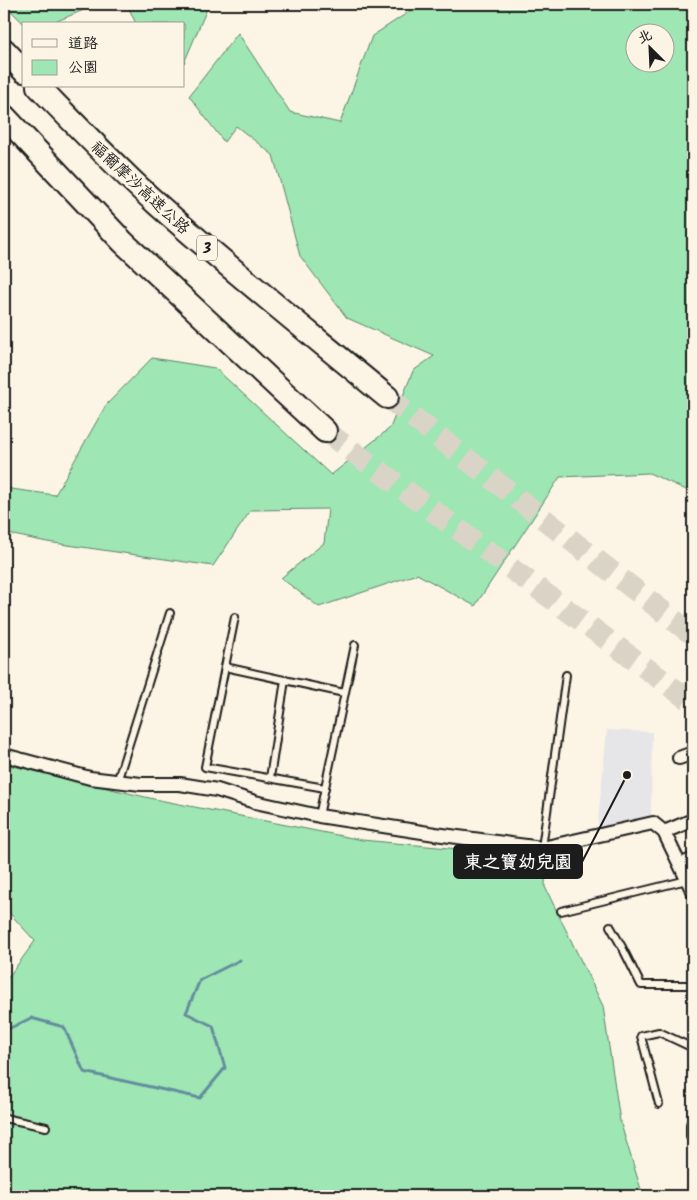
<svg xmlns="http://www.w3.org/2000/svg" width="697" height="1200" font-family="Kalam,'LXGW WenKai TC',sans-serif">
	<style>
		.built { fill: #e6e6e9 }
		.green { fill: #9ee6b3; stroke: #5d8168; fill-rule: evenodd }
		.lines { fill: none; stroke-linecap: round; stroke-linejoin: round }
		.stream { stroke: #638d9e; stroke-width: 3 }
		.motorway-tunnel { stroke: #dad4c7; stroke-width: 22; stroke-dasharray: 22 11; stroke-linecap: butt }
		.service-casing { stroke: #1c1c1c; stroke-width: 10 }
		.minor-casing { stroke: #1c1c1c; stroke-width: 16 }
		.motorway-casing { stroke: #1c1c1c; stroke-width: 26 }
		.service { stroke: #fcf5e5; stroke-width: 6 }
		.minor { stroke: #fcf5e5; stroke-width: 12 }
		.motorway { stroke: #fcf5e5; stroke-width: 22 }
		.labels { text-anchor: middle; stroke-width: 5; stroke-linejoin: round; paint-order: stroke }
		.shield { fill: #fcf5e5; stroke: #5f5d58; stroke-width: 1 }
		.shield-label { font-size: 15px; font-weight: bold; fill: #1c1c1c }
		.street-label { font-size: 16px; fill: #1c1c1c; stroke: #fcf5e5 }
		.leader { fill: none; stroke: #1c1c1c; stroke-width: 2 }
		.callout-dot { fill: #1c1c1c; stroke: #fcf5e5; stroke-width: 2 }
		.callout { fill: #1c1c1c; stroke: #1c1c1c; stroke-width: 2 }
		.callout-label { font-size: 18px; text-anchor: middle; font-weight: bold; fill: #fff }
	</style>
	<rect width="100%" height="100%" fill="#fcf5e5"/>
	<filter id="ink" filterUnits="userSpaceOnUse"><feTurbulence type="fractalNoise" baseFrequency=".02" numOctaves="2"/><feDisplacementMap in="SourceGraphic" scale="10" xChannelSelector="R" yChannelSelector="G"/><feConvolveMatrix kernelMatrix="1 2 1 2 8 2 1 2 1" color-interpolation-filters="sRGB"/></filter>
	<g filter="url(#ink)">
		<path class="built" d="M 607,730 L 652,732 L 651,818 L 597,831 Z"/>
		<g class="green">
			<path d="M 4,4 L 98,4 L 50,24 L 24,24 Z"/>
			<path d="M 127,4 L 209,4 L 184,63 L 184,24 L 136,24 Z"/>
			<path d="M 421,4 L 681,4 L 693,11 L 693,493 L 649,473 L 560,477 L 475,606 L 417,574 L 319,607 L 281,578 L 324,543 L 328,509 L 251,510 L 213,566 L 47,542 L 4,533 L 4,488 L 55,495 L 106,405 L 152,358 L 215,368 L 331,475 L 390,428 L 413,371 L 434,356 L 347,318 L 300,256 L 273,155 L 236,126 L 224,142 L 189,96 L 238,33 L 290,112 L 340,123 L 372,36 ZM 664,32 L 664,62 L 634,62 L 634,32 Z"/>
			<path d="M 4,764 L 154,799 L 362,840 L 546,857 L 545,887 L 603,1006 L 620,1121 L 643,1196 L 4,1196 L 4,983 L 35,941 L 4,907 Z"/>
		</g>
		<g class="lines">
			<path class="stream" d="M 4,1031 L 31,1018 L 64,1027 L 84,1072 L 200,1098 L 225,1068 L 213,1026 L 186,1013 L 200,980 L 240,960"/>
			<g class="motorway-tunnel">
				<path d="M 387,397 L 693,635"/>
				<path d="M 325,431 L 693,703"/>
			</g>
			<defs>
				<g id="service">
					<path d="M 235,617 L 205,767 L 325,788"/>
					<path d="M 225,667 L 344,693"/>
					<path d="M 270,778 L 285,680"/>
					<path d="M 117,782 L 170,613"/>
					<path d="M 319,816 L 355,645"/>
					<path d="M 542,848 L 566,675"/>
					<path d="M 679,862 L 693,856"/>
					<path d="M 561,911 L 687,880"/>
					<path d="M 610,926 L 622,947 L 641,985 L 693,985"/>
					<path d="M 659,1104 L 641,1036 L 659,1032 L 693,1048"/>
					<path d="M 4,1118 L 46,1127"/>
				</g>
				<g id="minor">
					<path d="M 4,755 L 90,778 L 141,784 L 180,784 L 217,790 L 255,802 L 319,816 L 435,834 L 542,848 L 653,823 L 664,832 L 693,892"/>
					<path d="M 679,758 L 693,753"/>
					<path d="M 664,832 L 693,820"/>
					<path d="M 693,1125 L 693,1136"/>
				</g>
				<g id="motorway">
					<path d="M 4,50 L 24,71"/>
					<path d="M 38,86 C 77,126 116,167 157,204 C 232,271 310,333 387,397"/>
					<path d="M 4,116 L 123,242 L 325,431"/>
				</g>
			</defs>
			<use href="#service" class="service-casing"/>
			<use href="#minor" class="minor-casing"/>
			<use href="#motorway" class="motorway-casing"/>
			<use href="#service" class="service"/>
			<use href="#minor" class="minor"/>
			<use href="#motorway" class="motorway"/>
		</g>
	</g>
	<g class="labels">
		<rect class="shield" x="197" y="235.5" width="20" height="25" rx="4"/>
		<g class="shield-label">
			<text x="207" y="253">3</text>
		</g>
		<g class="street-label">
			<text transform="translate(141 187) rotate(43)" y="6">福爾摩沙高速公路</text>
		</g>
	</g>
	<path class="leader" d="M627 775L582 862"/>
	<circle class="callout-dot" cx="627" cy="775" r="5"/>
	<rect class="callout" x="454" y="845" width="128" height="33" rx="5"/>
	<g class="callout-label">
		<text x="518" y="868">東之寶幼兒園</text>
	</g>
	<rect width="697" height="1200" fill="none" stroke="#fcf5e5" stroke-width="20"/>
	<rect x="10" y="10" width="677" height="1180" fill="none" stroke="#1c1c1c" stroke-width="2" filter="url(#ink)"/>
	<rect x="22" y="22" width="162" height="65" fill="#fcf5e5" stroke="#a29e95"/>
	<rect x="32" y="39" width="25" height="8" fill="#fcf5e5" stroke="#a29e95"/>
	<text x="68" y="48" font-size="15" fill="#1c1c1c">道路</text>
	<rect x="32" y="60" width="25" height="15" fill="#9ee6b3" stroke="#a29e95"/>
	<text x="68" y="72" font-size="15" fill="#1c1c1c">公園</text>
	<g transform="translate(650 48) rotate(336)"><circle r="24" fill="#fcf5e5" stroke="#a29e95"/>
	<path d="M0-4L9 19L0 12L-9 19Z" fill="#1c1c1c"/>
	<text y="-8" font-size="14" font-weight="bold" text-anchor="middle" fill="#1c1c1c">北</text>
	</g>
</svg>
